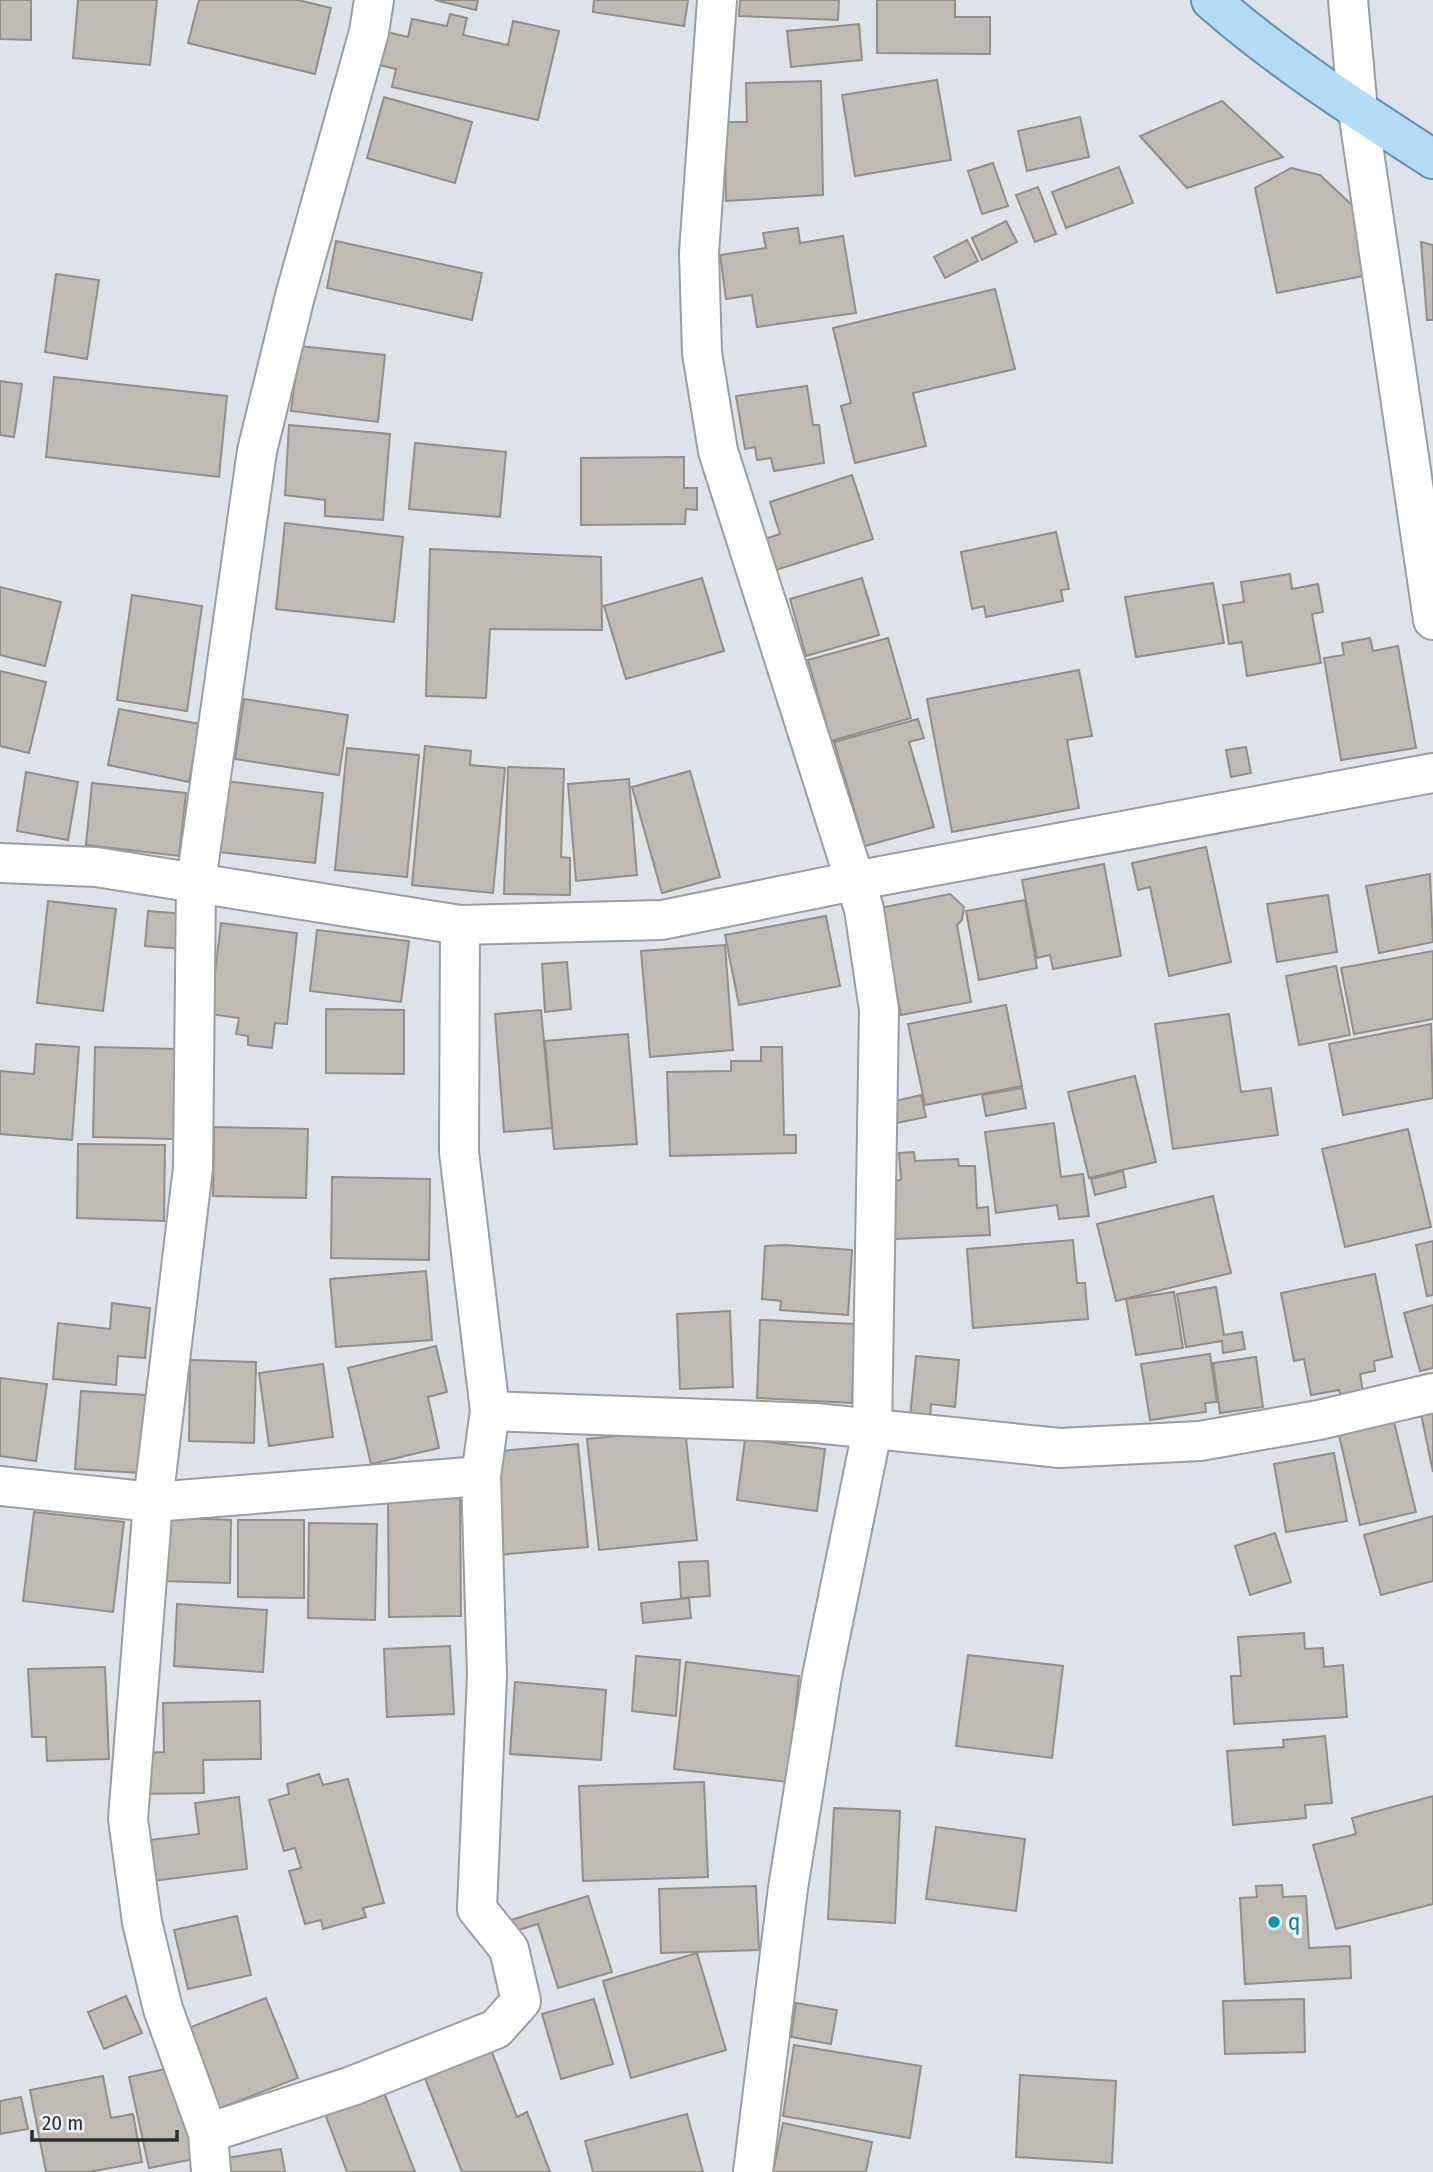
<svg xmlns="http://www.w3.org/2000/svg" width="1433" height="2172" font-family="'Fira Sans Condensed',sans-serif">
	<style>
		.building { fill: #bfbab4; stroke: #948e89; stroke-width: 2 }
		.lines { fill: none; stroke-linecap: round; stroke-linejoin: round }
		.minor-casing { stroke: #999ea3; stroke-width: 42 }
		.tertiary-casing { stroke: #999ea3; stroke-width: 42 }
		.primary-casing { stroke: #6590ae; stroke-width: 42 }
		.minor { stroke: #fff; stroke-width: 38 }
		.tertiary { stroke: #fff; stroke-width: 38 }
		.primary { stroke: #b5dcf7; stroke-width: 38 }
		.culture-dot { fill: #0f9aa8; stroke: #ebf0f6; stroke-width: 2.5 }
		.labels { text-anchor: middle; stroke-width: 7; stroke-linejoin: round; paint-order: stroke }
		.culture-label { font-size: 23px; fill: #0d838f; stroke: #ebf0f6; text-anchor: start }
	</style>
	<rect width="100%" height="100%" fill="#dde3e9"/>
	<g class="building">
		<path d="M 0,0 L 31,0 L 31,40 L 0,39 Z"/>
		<path d="M 78,0 L 157,0 L 150,65 L 73,58 Z"/>
		<path d="M 199,0 L 298,0 L 331,8 L 315,74 L 188,43 Z"/>
		<path d="M 435,0 L 478,0 L 476,10 Z"/>
		<path d="M 594,0 L 688,0 L 684,26 L 593,12 Z"/>
		<path d="M 740,0 L 839,0 L 838,20 L 739,16 Z"/>
		<path d="M 877,0 L 955,0 L 955,17 L 990,17 L 990,54 L 877,53 Z"/>
		<path d="M 450,14 L 467,18 L 463,35 L 508,45 L 513,21 L 559,31 L 538,120 L 392,87 L 396,69 L 379,65 L 387,32 L 408,37 L 412,19 L 447,26 Z"/>
		<path d="M 859,24 L 862,60 L 791,67 L 787,31 Z"/>
		<path d="M 937,80 L 951,160 L 855,176 L 842,95 Z"/>
		<path d="M 821,81 L 823,195 L 726,201 L 724,122 L 747,122 L 746,83 Z"/>
		<path d="M 384,97 L 472,122 L 455,183 L 367,158 Z"/>
		<path d="M 1222,101 L 1283,157 L 1187,188 L 1140,136 Z"/>
		<path d="M 1080,117 L 1089,157 L 1027,171 L 1018,131 Z"/>
		<path d="M 993,163 L 1008,206 L 982,214 L 968,171 Z"/>
		<path d="M 1119,167 L 1133,203 L 1066,228 L 1052,192 Z"/>
		<path d="M 1291,168 L 1320,175 L 1354,207 L 1368,275 L 1277,293 L 1255,188 Z"/>
		<path d="M 1038,187 L 1056,234 L 1035,242 L 1016,195 Z"/>
		<path d="M 1006,221 L 1017,242 L 982,260 L 972,238 Z"/>
		<path d="M 798,228 L 800,243 L 843,236 L 856,313 L 757,327 L 752,295 L 726,299 L 720,255 L 766,248 L 763,233 Z"/>
		<path d="M 967,240 L 978,261 L 945,278 L 934,257 Z"/>
		<path d="M 336,241 L 482,273 L 472,320 L 327,288 Z"/>
		<path d="M 1421,242 L 1433,245 L 1433,320 L 1427,320 Z"/>
		<path d="M 56,274 L 99,280 L 87,359 L 45,352 Z"/>
		<path d="M 995,289 L 1015,369 L 913,393 L 926,446 L 855,463 L 841,406 L 851,403 L 833,328 Z"/>
		<path d="M 299,346 L 385,355 L 378,422 L 291,411 Z"/>
		<path d="M 54,377 L 227,396 L 219,477 L 46,457 Z"/>
		<path d="M 0,381 L 22,384 L 14,437 L 0,435 Z"/>
		<path d="M 807,386 L 813,425 L 819,425 L 824,463 L 774,471 L 771,458 L 757,460 L 755,447 L 745,449 L 736,396 Z"/>
		<path d="M 289,425 L 390,434 L 383,520 L 325,516 L 325,500 L 285,495 Z"/>
		<path d="M 415,443 L 506,452 L 500,517 L 409,509 Z"/>
		<path d="M 684,457 L 684,488 L 697,488 L 697,510 L 686,509 L 685,524 L 581,525 L 581,458 Z"/>
		<path d="M 852,475 L 873,539 L 776,570 L 765,539 L 780,534 L 770,502 Z"/>
		<path d="M 285,523 L 403,537 L 394,622 L 276,609 Z"/>
		<path d="M 1056,532 L 1069,589 L 1061,590 L 1063,601 L 986,617 L 984,606 L 972,609 L 961,552 Z"/>
		<path d="M 430,549 L 601,557 L 602,630 L 490,629 L 486,698 L 426,696 Z"/>
		<path d="M 1290,574 L 1292,589 L 1318,584 L 1323,612 L 1312,614 L 1321,663 L 1247,676 L 1242,642 L 1229,644 L 1223,605 L 1244,602 L 1241,582 Z"/>
		<path d="M 702,578 L 724,651 L 626,679 L 604,606 Z"/>
		<path d="M 862,578 L 879,635 L 806,656 L 790,599 Z"/>
		<path d="M 1213,583 L 1224,643 L 1136,657 L 1125,597 Z"/>
		<path d="M 0,587 L 61,602 L 45,666 L 0,655 Z"/>
		<path d="M 132,595 L 202,606 L 187,711 L 117,700 Z"/>
		<path d="M 888,638 L 911,718 L 831,741 L 808,660 Z"/>
		<path d="M 1370,638 L 1373,651 L 1398,646 L 1416,748 L 1341,760 L 1324,658 L 1344,655 L 1342,643 Z"/>
		<path d="M 1079,670 L 1092,736 L 1067,740 L 1079,808 L 952,832 L 927,699 Z"/>
		<path d="M 0,671 L 46,682 L 29,753 L 0,746 Z"/>
		<path d="M 244,699 L 348,715 L 339,775 L 235,759 Z"/>
		<path d="M 119,709 L 200,724 L 189,782 L 108,765 Z"/>
		<path d="M 918,719 L 924,738 L 909,742 L 934,827 L 865,846 L 834,742 Z"/>
		<path d="M 425,746 L 471,751 L 470,765 L 505,768 L 493,893 L 412,885 Z"/>
		<path d="M 1246,747 L 1251,773 L 1231,777 L 1226,750 Z"/>
		<path d="M 347,748 L 419,755 L 407,877 L 335,870 Z"/>
		<path d="M 508,767 L 564,769 L 561,857 L 570,858 L 570,895 L 504,894 Z"/>
		<path d="M 690,771 L 720,877 L 662,893 L 632,787 Z"/>
		<path d="M 26,772 L 78,782 L 68,840 L 17,831 Z"/>
		<path d="M 629,779 L 637,875 L 576,881 L 568,784 Z"/>
		<path d="M 226,781 L 323,793 L 315,863 L 219,852 Z"/>
		<path d="M 92,783 L 186,793 L 179,856 L 86,845 Z"/>
		<path d="M 1206,847 L 1231,962 L 1169,976 L 1150,887 L 1138,890 L 1132,863 Z"/>
		<path d="M 1104,864 L 1121,956 L 1053,969 L 1050,955 L 1037,958 L 1022,880 Z"/>
		<path d="M 1430,874 L 1433,942 L 1379,953 L 1366,886 Z"/>
		<path d="M 950,894 L 964,907 L 962,920 L 957,925 L 971,1002 L 901,1015 L 880,908 Z"/>
		<path d="M 1328,895 L 1337,952 L 1277,962 L 1267,904 Z"/>
		<path d="M 1025,900 L 1037,968 L 979,980 L 966,911 Z"/>
		<path d="M 48,901 L 116,909 L 103,1011 L 37,1003 Z"/>
		<path d="M 148,911 L 185,914 L 183,949 L 145,946 Z"/>
		<path d="M 826,916 L 840,986 L 739,1005 L 725,935 Z"/>
		<path d="M 221,923 L 297,933 L 287,1024 L 275,1023 L 272,1048 L 248,1045 L 248,1036 L 236,1034 L 239,1018 L 210,1014 Z"/>
		<path d="M 317,930 L 409,941 L 401,1002 L 310,991 Z"/>
		<path d="M 725,945 L 733,1050 L 650,1057 L 641,951 Z"/>
		<path d="M 1433,951 L 1433,1019 L 1354,1034 L 1341,968 Z"/>
		<path d="M 567,962 L 571,1009 L 545,1012 L 542,964 Z"/>
		<path d="M 1336,966 L 1350,1035 L 1299,1045 L 1286,976 Z"/>
		<path d="M 1006,1005 L 1022,1086 L 925,1105 L 908,1024 Z"/>
		<path d="M 326,1009 L 404,1010 L 404,1074 L 326,1073 Z"/>
		<path d="M 541,1010 L 552,1128 L 504,1132 L 495,1014 Z"/>
		<path d="M 1229,1014 L 1241,1092 L 1271,1088 L 1278,1135 L 1173,1149 L 1155,1024 Z"/>
		<path d="M 1431,1024 L 1433,1098 L 1343,1115 L 1329,1044 Z"/>
		<path d="M 628,1034 L 637,1144 L 554,1149 L 545,1041 Z"/>
		<path d="M 36,1044 L 79,1047 L 72,1140 L 0,1134 L 0,1071 L 34,1074 Z"/>
		<path d="M 95,1047 L 176,1049 L 174,1139 L 93,1137 Z"/>
		<path d="M 761,1047 L 782,1047 L 784,1135 L 796,1135 L 796,1153 L 670,1156 L 667,1072 L 731,1071 L 731,1061 L 761,1061 Z"/>
		<path d="M 1135,1076 L 1156,1162 L 1089,1178 L 1068,1092 Z"/>
		<path d="M 1022,1088 L 1026,1108 L 986,1116 L 982,1095 Z"/>
		<path d="M 921,1095 L 926,1117 L 896,1123 L 891,1102 Z"/>
		<path d="M 1054,1123 L 1061,1177 L 1083,1174 L 1089,1216 L 1059,1219 L 1057,1205 L 996,1213 L 985,1132 Z"/>
		<path d="M 214,1127 L 308,1129 L 306,1198 L 213,1196 Z"/>
		<path d="M 1408,1129 L 1431,1227 L 1345,1247 L 1322,1149 Z"/>
		<path d="M 78,1144 L 165,1145 L 164,1221 L 77,1218 Z"/>
		<path d="M 914,1152 L 915,1161 L 958,1159 L 959,1166 L 975,1166 L 977,1208 L 988,1207 L 990,1235 L 895,1239 L 892,1181 L 901,1180 L 899,1153 Z"/>
		<path d="M 1123,1171 L 1126,1187 L 1095,1195 L 1091,1179 Z"/>
		<path d="M 332,1177 L 430,1179 L 429,1260 L 331,1258 Z"/>
		<path d="M 1213,1196 L 1231,1273 L 1116,1301 L 1097,1224 Z"/>
		<path d="M 1073,1240 L 1077,1283 L 1085,1283 L 1088,1319 L 973,1328 L 967,1249 Z"/>
		<path d="M 1433,1241 L 1433,1295 L 1427,1296 L 1416,1245 Z"/>
		<path d="M 785,1245 L 852,1250 L 848,1315 L 780,1310 L 781,1301 L 762,1299 L 765,1246 Z"/>
		<path d="M 426,1271 L 432,1340 L 336,1347 L 330,1279 Z"/>
		<path d="M 1375,1274 L 1392,1357 L 1374,1361 L 1375,1371 L 1360,1374 L 1363,1392 L 1341,1397 L 1339,1390 L 1311,1395 L 1304,1359 L 1294,1361 L 1281,1293 Z"/>
		<path d="M 1216,1287 L 1224,1335 L 1242,1332 L 1245,1349 L 1223,1353 L 1222,1341 L 1186,1347 L 1177,1294 Z"/>
		<path d="M 1174,1292 L 1183,1348 L 1136,1355 L 1126,1299 Z"/>
		<path d="M 112,1303 L 150,1308 L 145,1358 L 118,1356 L 116,1385 L 53,1379 L 58,1323 L 110,1329 Z"/>
		<path d="M 1433,1305 L 1433,1368 L 1420,1371 L 1404,1313 Z"/>
		<path d="M 730,1311 L 733,1387 L 680,1389 L 677,1314 Z"/>
		<path d="M 760,1320 L 856,1324 L 852,1403 L 757,1398 Z"/>
		<path d="M 436,1346 L 447,1392 L 428,1397 L 439,1448 L 371,1464 L 348,1368 Z"/>
		<path d="M 1210,1354 L 1217,1402 L 1205,1403 L 1206,1412 L 1150,1420 L 1141,1364 Z"/>
		<path d="M 916,1356 L 959,1360 L 955,1407 L 931,1404 L 930,1420 L 910,1418 Z"/>
		<path d="M 1256,1357 L 1263,1407 L 1220,1413 L 1213,1363 Z"/>
		<path d="M 190,1360 L 256,1362 L 254,1443 L 189,1441 Z"/>
		<path d="M 323,1364 L 333,1437 L 269,1446 L 259,1373 Z"/>
		<path d="M 0,1378 L 47,1384 L 36,1461 L 0,1456 Z"/>
		<path d="M 81,1391 L 146,1395 L 141,1473 L 75,1469 Z"/>
		<path d="M 1433,1412 L 1433,1472 L 1421,1414 Z"/>
		<path d="M 1393,1418 L 1416,1512 L 1360,1525 L 1338,1431 Z"/>
		<path d="M 685,1429 L 697,1540 L 599,1550 L 587,1439 Z"/>
		<path d="M 745,1439 L 825,1449 L 817,1511 L 737,1500 Z"/>
		<path d="M 578,1444 L 588,1547 L 498,1555 L 490,1452 Z"/>
		<path d="M 1334,1453 L 1347,1521 L 1286,1532 L 1274,1464 Z"/>
		<path d="M 460,1498 L 461,1616 L 389,1617 L 388,1499 Z"/>
		<path d="M 34,1512 L 124,1522 L 113,1612 L 23,1601 Z"/>
		<path d="M 1433,1516 L 1433,1581 L 1381,1595 L 1364,1535 Z"/>
		<path d="M 162,1517 L 231,1520 L 230,1583 L 161,1581 Z"/>
		<path d="M 238,1520 L 304,1520 L 304,1598 L 238,1597 Z"/>
		<path d="M 309,1523 L 377,1524 L 375,1620 L 308,1618 Z"/>
		<path d="M 1275,1533 L 1291,1582 L 1250,1595 L 1235,1546 Z"/>
		<path d="M 708,1561 L 710,1596 L 681,1598 L 679,1562 Z"/>
		<path d="M 689,1598 L 691,1618 L 643,1623 L 641,1603 Z"/>
		<path d="M 177,1604 L 267,1610 L 263,1672 L 174,1666 Z"/>
		<path d="M 1304,1633 L 1305,1649 L 1323,1648 L 1324,1667 L 1343,1665 L 1347,1717 L 1234,1724 L 1231,1676 L 1241,1676 L 1238,1637 Z"/>
		<path d="M 450,1646 L 454,1714 L 387,1717 L 384,1649 Z"/>
		<path d="M 968,1655 L 1063,1666 L 1052,1758 L 956,1746 Z"/>
		<path d="M 636,1656 L 680,1660 L 676,1716 L 632,1711 Z"/>
		<path d="M 686,1662 L 799,1676 L 788,1782 L 674,1769 Z"/>
		<path d="M 105,1667 L 109,1759 L 47,1761 L 46,1737 L 32,1737 L 28,1669 Z"/>
		<path d="M 515,1682 L 606,1690 L 601,1760 L 510,1754 Z"/>
		<path d="M 260,1701 L 261,1759 L 203,1760 L 204,1793 L 140,1794 L 139,1753 L 164,1752 L 163,1703 Z"/>
		<path d="M 1325,1736 L 1332,1803 L 1305,1805 L 1306,1818 L 1233,1825 L 1227,1751 L 1284,1747 L 1283,1740 Z"/>
		<path d="M 319,1774 L 323,1785 L 348,1779 L 384,1903 L 363,1908 L 366,1917 L 323,1929 L 321,1920 L 305,1924 L 289,1871 L 301,1868 L 295,1848 L 284,1851 L 269,1800 L 289,1794 L 287,1784 Z"/>
		<path d="M 704,1782 L 708,1877 L 583,1881 L 579,1786 Z"/>
		<path d="M 1433,1796 L 1433,1904 L 1336,1929 L 1313,1845 L 1356,1834 L 1352,1818 Z"/>
		<path d="M 239,1797 L 247,1869 L 146,1882 L 141,1841 L 199,1834 L 195,1803 Z"/>
		<path d="M 834,1808 L 900,1811 L 895,1923 L 828,1919 Z"/>
		<path d="M 936,1827 L 1025,1839 L 1016,1911 L 926,1899 Z"/>
		<path d="M 1282,1885 L 1283,1897 L 1306,1896 L 1309,1948 L 1350,1946 L 1351,1978 L 1245,1984 L 1240,1898 L 1257,1897 L 1256,1886 Z"/>
		<path d="M 756,1886 L 759,1950 L 661,1953 L 659,1889 Z"/>
		<path d="M 588,1896 L 612,1972 L 558,1988 L 538,1924 L 515,1931 L 511,1920 Z"/>
		<path d="M 237,1916 L 251,1975 L 188,1989 L 174,1930 Z"/>
		<path d="M 697,1953 L 726,2050 L 631,2078 L 603,1981 Z"/>
		<path d="M 126,1996 L 142,2033 L 104,2049 L 88,2012 Z"/>
		<path d="M 266,1998 L 298,2078 L 218,2109 L 186,2029 Z"/>
		<path d="M 594,1999 L 613,2064 L 561,2079 L 542,2014 Z"/>
		<path d="M 1304,1999 L 1305,2052 L 1225,2054 L 1223,2001 Z"/>
		<path d="M 796,2003 L 837,2010 L 831,2044 L 791,2037 Z"/>
		<path d="M 488,2042 L 517,2117 L 527,2112 L 550,2172 L 462,2172 L 421,2068 Z"/>
		<path d="M 794,2045 L 921,2066 L 910,2138 L 783,2116 Z"/>
		<path d="M 179,2066 L 199,2158 L 149,2168 L 129,2077 Z"/>
		<path d="M 1020,2075 L 1116,2081 L 1112,2163 L 1016,2157 Z"/>
		<path d="M 103,2076 L 111,2118 L 133,2114 L 142,2162 L 89,2172 L 46,2172 L 30,2090 Z"/>
		<path d="M 383,2090 L 415,2172 L 347,2172 L 324,2111 Z"/>
		<path d="M 21,2097 L 28,2129 L 0,2134 L 0,2101 Z"/>
		<path d="M 687,2114 L 703,2172 L 593,2172 L 585,2141 Z"/>
		<path d="M 783,2123 L 872,2142 L 866,2172 L 773,2172 Z"/>
		<path d="M 281,2149 L 285,2172 L 222,2172 L 220,2159 Z"/>
	</g>
	<g class="lines">
		<defs>
			<g id="minor">
				<path d="M 717,0 L 699,253 L 702,353 L 718,451 L 864,909 L 879,1010 L 872,1431 L 822,1676 L 788,1888 L 753,2172"/>
				<path d="M 1348,0 L 1358,111 L 1433,620"/>
				<path d="M 490,1411 L 815,1423 L 1060,1448 L 1200,1441 L 1319,1420 L 1433,1393"/>
				<path d="M 0,1486 L 153,1502 L 481,1476"/>
				<path d="M 208,2133 L 352,2086 L 496,2029 L 521,2001 L 509,1949 L 477,1909 L 487,1675 L 481,1476 L 490,1411 L 459,1152 L 460,925"/>
				<path d="M 211,2172 L 208,2133 L 163,2009 L 142,1922 L 128,1819 L 153,1502 L 193,1168 L 196,882 L 257,451 L 295,296 L 369,32 L 374,0"/>
			</g>
			<path id="tertiary" d="M 0,863 L 96,867 L 460,925 L 662,920 L 854,881 L 1433,773"/>
			<path id="primary" d="M 1211,0 C 1279,60 1357,110 1433,159"/>
		</defs>
		<use href="#minor" class="minor-casing"/>
		<use href="#tertiary" class="tertiary-casing"/>
		<use href="#primary" class="primary-casing"/>
		<use href="#minor" class="minor"/>
		<use href="#tertiary" class="tertiary"/>
		<use href="#primary" class="primary"/>
	</g>
	<circle class="culture-dot" cx="1274" cy="1922" r="7"/>
	<g class="labels">
		<g class="culture-label">
			<text x="1288" y="1930">q</text>
		</g>
	</g>
	<path d="M32 2130v10h145v-10" fill="none" stroke="#2d2f31" stroke-width="3.5"/>
	<text x="42" y="2130" font-size="21" fill="#2d2f31" stroke="#ebf0f6" stroke-width="5" paint-order="stroke">20 m</text>
</svg>
